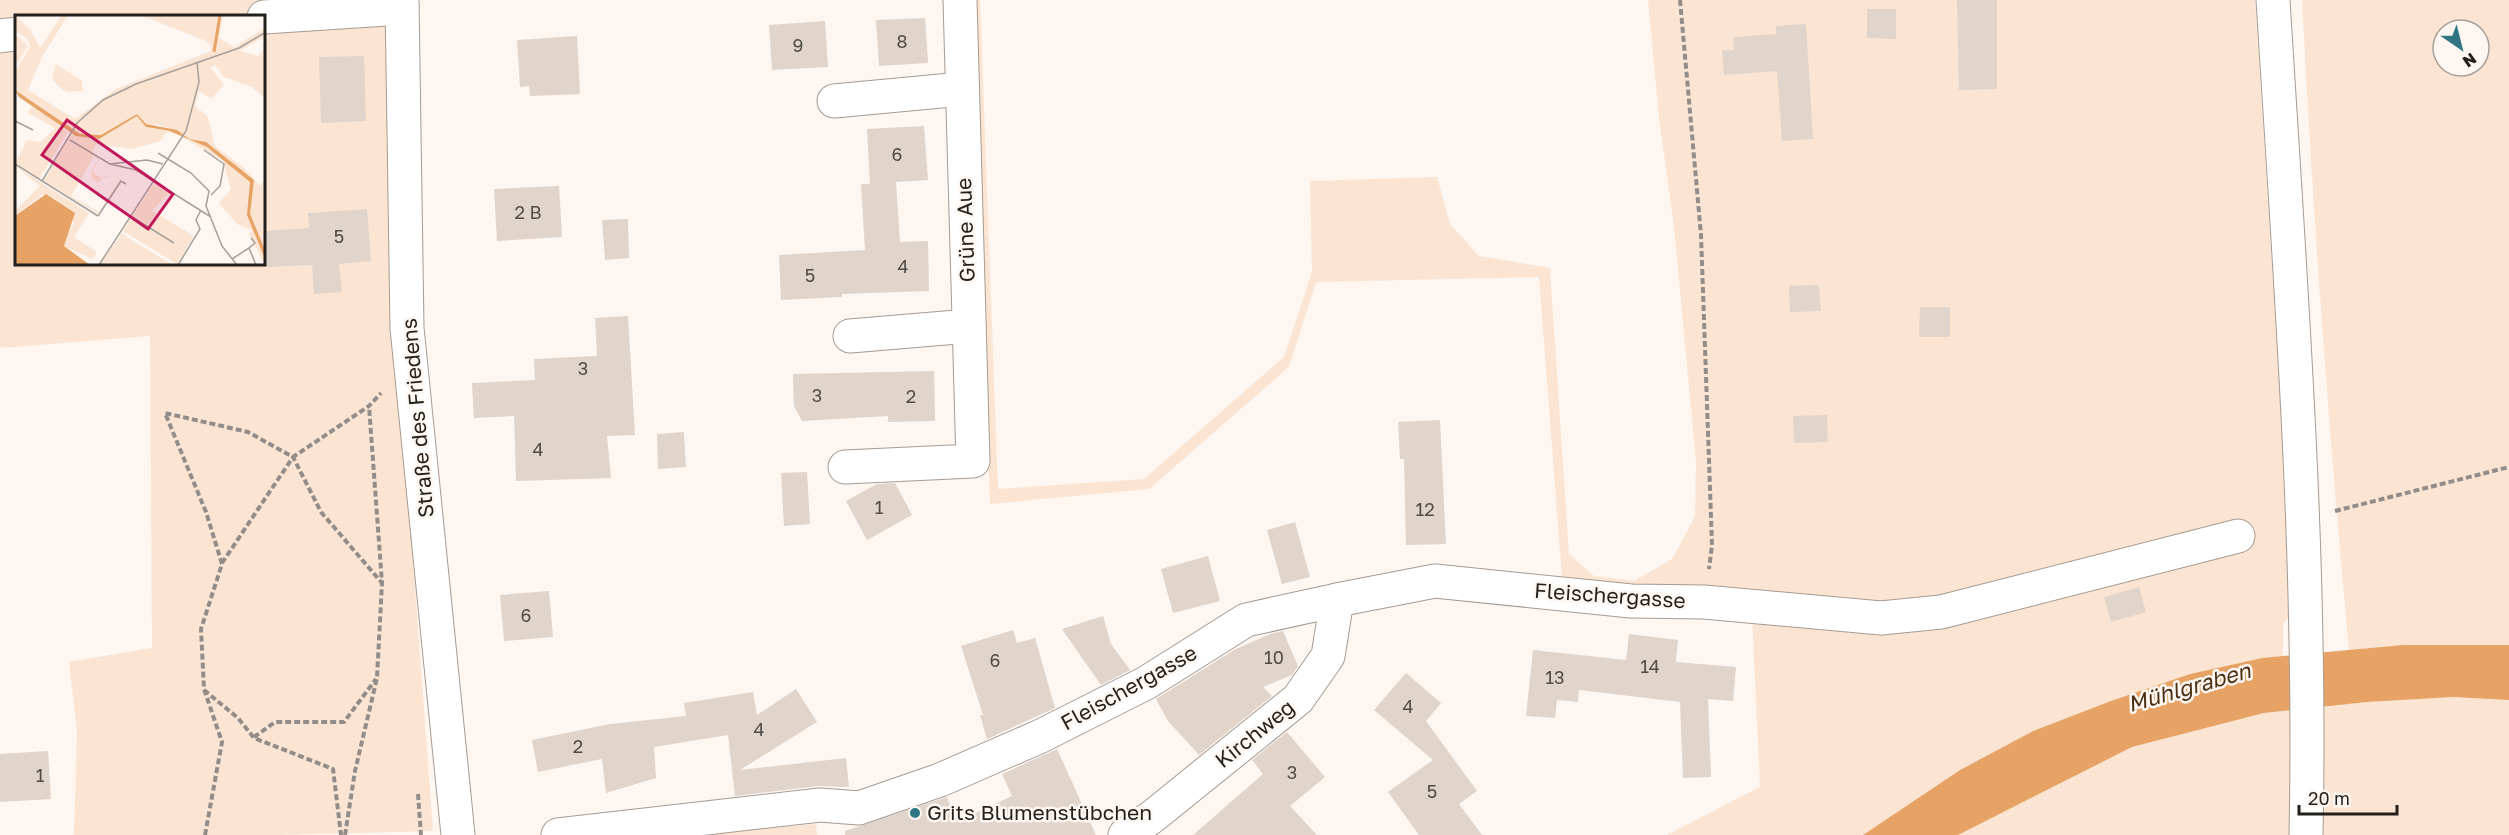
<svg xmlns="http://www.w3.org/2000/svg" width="2509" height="835" font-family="'Golos Text',sans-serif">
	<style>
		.green { fill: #fbe5d2; fill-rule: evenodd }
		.water { fill: #e6a365 }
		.building { fill: #e0d4cb }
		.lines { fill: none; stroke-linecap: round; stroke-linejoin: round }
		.minor-casing { stroke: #a69b92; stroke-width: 35 }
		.path { stroke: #938d89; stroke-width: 4; stroke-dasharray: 6 3; stroke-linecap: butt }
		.minor { stroke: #fff; stroke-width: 33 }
		.poi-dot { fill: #2f7583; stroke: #fdf6f1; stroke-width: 2 }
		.labels { text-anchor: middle; stroke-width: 5; stroke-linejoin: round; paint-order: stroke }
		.number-label { font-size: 18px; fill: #524c47 }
		.street-label { font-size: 21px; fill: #231f1b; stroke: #fdf6f1 }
		.poi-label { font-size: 21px; fill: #231f1b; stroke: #fdf6f1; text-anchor: start }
		.water-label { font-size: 22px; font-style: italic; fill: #4b3015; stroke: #fdf6f1 }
		.inset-river { fill: none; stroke: #e6a365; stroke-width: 3 }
		.inset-road { fill: none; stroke: #a6a09b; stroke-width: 1.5 }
		.view { fill: #c2185b; fill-opacity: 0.15; stroke: #c2185b; stroke-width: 3 }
		.inset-edge { fill: none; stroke: #231f1b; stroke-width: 3 }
	</style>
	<rect width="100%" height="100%" fill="#fdf6f1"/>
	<g class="green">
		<path d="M 0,0 L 392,0 L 395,316 L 433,831 L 281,835 L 74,835 L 77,731 L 69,662 L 152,648 L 150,336 L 0,348 ZM 16,16 L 264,16 L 264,264 L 16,264 Z"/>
		<path d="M 972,0 L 980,0 L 998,489 L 1144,479 L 1284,357 L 1312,272 L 1310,181 L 1437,177 L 1450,224 L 1479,256 L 1550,268 L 1569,554 L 1594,576 L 1634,581 L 1672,559 L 1695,517 L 1696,462 L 1674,227 L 1659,118 L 1648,0 L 2255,0 L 2282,422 L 2289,617 L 2283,624 L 2283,656 L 2262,658 L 2190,674 L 2033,731 L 1960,770 L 1863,835 L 1667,835 L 1760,787 L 1751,593 L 1631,601 L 1562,577 L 1539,277 L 1316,282 L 1289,367 L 1149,489 L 990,504 Z"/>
		<path d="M 2302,0 L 2509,0 L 2509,645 L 2403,645 L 2349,650 C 2329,434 2313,217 2302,0 ZM 2443,30 L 2479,30 L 2479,66 L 2443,66 Z"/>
		<path d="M 2453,697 L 2509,700 L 2509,835 L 1958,835 L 2132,747 L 2264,713 L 2367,702 Z"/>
		<path d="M 816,824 L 817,835 L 689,835 Z"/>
	</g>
	<path class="water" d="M 2403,645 L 2509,645 L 2509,700 L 2453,697 L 2367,702 L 2264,713 L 2132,747 L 1958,835 L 1863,835 L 1960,770 L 2033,731 L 2111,701 L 2190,674 L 2262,658 Z"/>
	<g class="building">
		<path d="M 1957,0 L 1997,0 L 1997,89 L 1959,90 Z"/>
		<path d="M 1867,9 L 1896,9 L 1896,39 L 1867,38 Z"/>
		<path d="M 925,18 L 928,63 L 879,66 L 876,20 Z"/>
		<path d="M 825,21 L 828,67 L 772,70 L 769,25 Z"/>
		<path d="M 1806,24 L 1813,139 L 1782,141 L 1777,71 L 1724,75 L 1722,50 L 1734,50 L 1733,37 L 1776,34 L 1776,26 Z"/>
		<path d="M 577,36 L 580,94 L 530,96 L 529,86 L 520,87 L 517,40 Z"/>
		<path d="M 364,56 L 366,121 L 321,123 L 319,57 Z"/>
		<path d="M 924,126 L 928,180 L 896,182 L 900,242 L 928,241 L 929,291 L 842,294 L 842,297 L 781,300 L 779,255 L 865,250 L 861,184 L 870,184 L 867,129 Z"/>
		<path d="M 559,186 L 562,237 L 497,241 L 494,189 Z"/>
		<path d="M 367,209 L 371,261 L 339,264 L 342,292 L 314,294 L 312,265 L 264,267 L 264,231 L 309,228 L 308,213 Z"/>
		<path d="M 628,219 L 629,258 L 605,260 L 602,220 Z"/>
		<path d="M 1819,285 L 1821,311 L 1790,312 L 1789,286 Z"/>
		<path d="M 1920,307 L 1950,307 L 1950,337 L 1919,337 Z"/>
		<path d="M 628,316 L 635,435 L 607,436 L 611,478 L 516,481 L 514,416 L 474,418 L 472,383 L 535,380 L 534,359 L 597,356 L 595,318 Z"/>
		<path d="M 934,371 L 935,421 L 888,422 L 888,416 L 802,421 L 794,406 L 793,374 Z"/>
		<path d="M 1827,415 L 1828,442 L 1794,443 L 1793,416 Z"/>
		<path d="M 1440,420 L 1446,544 L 1406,545 L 1404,459 L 1400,459 L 1398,422 Z"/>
		<path d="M 684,432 L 686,467 L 658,469 L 657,434 Z"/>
		<path d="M 807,472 L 810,524 L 784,526 L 781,473 Z"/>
		<path d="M 895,483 L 912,515 L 867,540 L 846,501 L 877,484 Z"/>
		<path d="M 1295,522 L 1310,577 L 1282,584 L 1267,530 Z"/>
		<path d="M 1208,556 L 1220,601 L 1173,613 L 1161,569 Z"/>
		<path d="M 2139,587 L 2146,612 L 2111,622 L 2104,597 Z"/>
		<path d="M 549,591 L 553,637 L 504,641 L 500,595 Z"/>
		<path d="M 1103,616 L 1111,644 L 1130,670 L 1101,685 L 1062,629 Z"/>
		<path d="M 1013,630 L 1017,643 L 1035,638 L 1055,708 L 987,739 L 980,715 L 983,715 L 961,646 Z"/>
		<path d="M 1283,631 L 1298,666 L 1292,675 L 1263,687 L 1272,696 L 1199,755 L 1168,721 L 1156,699 L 1234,650 L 1270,634 Z"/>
		<path d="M 1629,634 L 1678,640 L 1676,662 L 1736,667 L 1733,701 L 1708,699 L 1711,777 L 1683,778 L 1680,702 L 1579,690 L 1578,702 L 1557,700 L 1555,718 L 1526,716 L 1533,650 L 1626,660 Z"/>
		<path d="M 1406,673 L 1441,703 L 1426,721 L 1477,791 L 1459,804 L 1482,835 L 1419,835 L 1388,792 L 1433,760 L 1374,710 Z"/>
		<path d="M 796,689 L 817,722 L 740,770 L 846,758 L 849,787 L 818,786 L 735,796 L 728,735 L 654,747 L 656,778 L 606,793 L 602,759 L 538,772 L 532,740 L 610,724 L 686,716 L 684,703 L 753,692 L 757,715 Z"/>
		<path d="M 1287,732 L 1325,777 L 1290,806 L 1317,835 L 1193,835 L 1263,774 L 1252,760 Z"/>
		<path d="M 1057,749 L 1096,835 L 845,835 L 845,831 L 947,797 L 956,822 L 1012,796 L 1002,774 Z"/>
		<path d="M 48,751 L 51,799 L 0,802 L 0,754 Z"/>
	</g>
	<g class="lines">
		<defs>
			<g id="minor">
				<path d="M 402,0 L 407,328 L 458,835"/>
				<path d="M 2273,0 C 2290,278 2312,556 2306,835"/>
				<path d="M 264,17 L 402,8"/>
				<path d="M 0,36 L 16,34"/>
				<path d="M 834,101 L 962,89"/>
				<path d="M 850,336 L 969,326"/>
				<path d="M 845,467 L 973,461 L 960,0"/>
				<path d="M 558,835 L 820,805 L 859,808 L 940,780 L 1041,736 L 1146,683 L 1246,620 L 1337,600 L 1435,581 L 1631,601 L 1704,602 L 1881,618 L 1941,612 L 2238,536"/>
				<path d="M 1125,835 L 1152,817 L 1298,699 L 1328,656 L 1337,600"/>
			</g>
		</defs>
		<use href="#minor" class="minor-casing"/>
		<g class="path">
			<path d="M 1680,0 L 1701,235 L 1712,545 L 1709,569"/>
			<path d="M 2335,511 L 2509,467"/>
			<path d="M 222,563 L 293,457 L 321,512 L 382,583"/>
			<path d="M 204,690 L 238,718 L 254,738 L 333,769 L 341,835"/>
			<path d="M 254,737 L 275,722 L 344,722 L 376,679"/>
			<path d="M 418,794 L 421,835"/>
			<path d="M 205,835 L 222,742 L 204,689 L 201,629 L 222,564 L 206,512 L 165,413 L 248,432 L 293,457 L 369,406 L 381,393"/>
			<path d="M 345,835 L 355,771 L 377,678 L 382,583 L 369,406"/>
		</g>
		<use href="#minor" class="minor"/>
	</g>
	<circle class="poi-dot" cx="915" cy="813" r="6"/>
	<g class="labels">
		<g class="number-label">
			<text x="902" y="48">8</text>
			<text x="798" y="52">9</text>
			<text x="897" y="161">6</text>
			<text x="528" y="219">2 B</text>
			<text x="339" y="243">5</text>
			<text x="903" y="273">4</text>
			<text x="810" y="282">5</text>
			<text x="583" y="375">3</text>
			<text x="817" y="402">3</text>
			<text x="911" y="403">2</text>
			<text x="538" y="456">4</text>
			<text x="879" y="514">1</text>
			<text x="1425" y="516">12</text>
			<text x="526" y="622">6</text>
			<text x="1274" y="664">10</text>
			<text x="995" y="667">6</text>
			<text x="1650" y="673">14</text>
			<text x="1555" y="684">13</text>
			<text x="1408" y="713">4</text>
			<text x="759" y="736">4</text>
			<text x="578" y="753">2</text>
			<text x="1292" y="779">3</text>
			<text x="40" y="782">1</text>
			<text x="1432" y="798">5</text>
		</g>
		<g class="street-label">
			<text transform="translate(966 230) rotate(-92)" y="7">Grüne Aue</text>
			<text transform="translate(418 418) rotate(-95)" y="7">Straße des Friedens</text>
			<text transform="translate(1610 596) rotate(4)" y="7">Fleischergasse</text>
			<text transform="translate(1129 688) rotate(-29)" y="7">Fleischergasse</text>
			<text transform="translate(1255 734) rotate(-39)" y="7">Kirchweg</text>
		</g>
		<g class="poi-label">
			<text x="927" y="820">Grits Blumenstübchen</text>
		</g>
		<g class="water-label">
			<text transform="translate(2189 687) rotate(-16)" y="8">Mühlgraben</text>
		</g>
	</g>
	<g transform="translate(15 15)">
		<rect width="250" height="250" fill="#fdf6f1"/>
		<path d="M 47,0 L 53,0 L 27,42 L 13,75 L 60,104 L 101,74 L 196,36 L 195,29 L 189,25 L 125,0 L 208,0 L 204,23 L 219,32 L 250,13 L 249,22 L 224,36 L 243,41 L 250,33 L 250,83 L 237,72 L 209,62 L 200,50 L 196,53 L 209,70 L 196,84 L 184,76 L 180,92 L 192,100 L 200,131 L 228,152 L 245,171 L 250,164 L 250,250 L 234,219 L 237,215 L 222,209 L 204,188 L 216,174 L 208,146 L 165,121 L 152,117 L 145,126 L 117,134 L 82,129 L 77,137 L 84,144 L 77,157 L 86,163 L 99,160 L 106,164 L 83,199 L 29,166 L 56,119 L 84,124 L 122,101 L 133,113 L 167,118 L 145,110 L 131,109 L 122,99 L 86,120 L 65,119 L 0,75 L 0,57 L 15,32 L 12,24 L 0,16 L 0,1 L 15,14 L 25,33 ZM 79,141 L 83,144 L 76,157 L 78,164 L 83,168 L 90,161 L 99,160 L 105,164 L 84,197 L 56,181 ZM 0,19 L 13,31 L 0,51 ZM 41,49 L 67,66 L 68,76 L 52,77 L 44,72 L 37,63 ZM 18,90 L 53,117 L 24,164 L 0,148 L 12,125 L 26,127 L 40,113 L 13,98 ZM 0,151 L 74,198 L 59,222 L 82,237 L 78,244 L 48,231 L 59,207 L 40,184 L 28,179 L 0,201 L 0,196 L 25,171 ZM 140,166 L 155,177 L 137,196 L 179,221 L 162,249 L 108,216 ZM 107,218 L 118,226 L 158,250 L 85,250 Z" fill="#fbe5d2" fill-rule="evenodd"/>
		<path d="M 0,75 L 65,119 L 86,120 L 122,99 L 131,109 L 162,115 L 174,124 L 191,127 L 239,165 L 235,199 L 250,235 L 250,244 L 232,200 L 235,167 L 192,132 L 155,116 L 131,112 L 122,101 L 84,124 L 61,121 L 4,82 ZM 31,179 L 60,198 L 49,231 L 75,250 L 0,250 L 0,201 Z" fill="#e6a365"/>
		<path class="inset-river" d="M 199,37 L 205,0"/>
		<path class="inset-road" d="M 0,106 L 18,115M 55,125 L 95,149 L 121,155 L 196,202M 189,135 L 209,149 L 205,171 L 196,180M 143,138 L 176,158 L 194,176 L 191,191 L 207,231 L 222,250M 0,149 L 83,201M 95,149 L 132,145 L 148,149M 27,166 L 62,108 L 88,85 L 121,69 L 224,33 L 251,17M 83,201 L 106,166 L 111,169M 117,202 L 159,228M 236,223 L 240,228 L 234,233 L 241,250M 217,244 L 234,233M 84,250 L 171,116 L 184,67 L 182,47M 163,250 L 185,214 L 181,205 L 186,195"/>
		<path class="view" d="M 52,105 L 158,179 L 133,214 L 27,140 Z"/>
		<rect width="250" height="250" class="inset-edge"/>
	</g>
	<g transform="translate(2461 48) rotate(145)"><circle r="28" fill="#fdf6f1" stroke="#a6a09b" stroke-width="1.5"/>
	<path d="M0-4.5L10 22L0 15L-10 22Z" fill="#2f7583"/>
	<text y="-9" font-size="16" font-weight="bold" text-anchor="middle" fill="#231f1b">N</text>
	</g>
	<path d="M2299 805v9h98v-9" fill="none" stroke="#231f1b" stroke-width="3"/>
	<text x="2308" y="805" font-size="18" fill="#231f1b" stroke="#fdf6f1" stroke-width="4.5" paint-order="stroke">20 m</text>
</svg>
